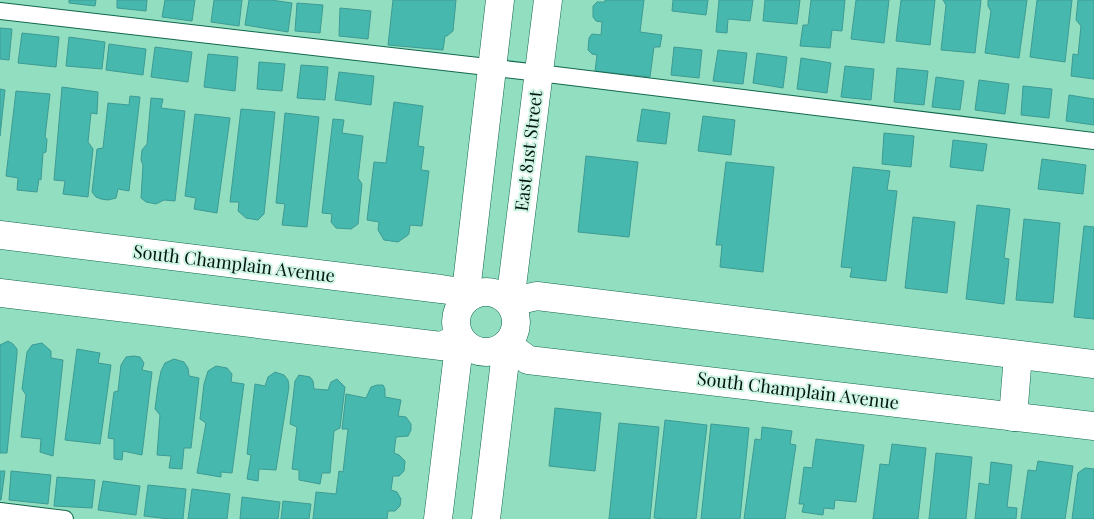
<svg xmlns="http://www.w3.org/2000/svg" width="1094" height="519" font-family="'Playfair Display',serif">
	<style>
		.building { fill: #46b8ae; stroke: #3e9b93 }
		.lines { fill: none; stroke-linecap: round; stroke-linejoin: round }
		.service-casing { stroke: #11674d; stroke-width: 18 }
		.minor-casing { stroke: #11674d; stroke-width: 29 }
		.service { stroke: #fff; stroke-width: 16 }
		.minor { stroke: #fff; stroke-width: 28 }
		.labels { text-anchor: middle; stroke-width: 4; stroke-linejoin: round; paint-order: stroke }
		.street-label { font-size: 18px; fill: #01170f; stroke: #d1f6e6 }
	</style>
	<rect width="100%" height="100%" fill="#91dfc0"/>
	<g class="building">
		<path d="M 69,0 L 96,0 L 95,6 L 69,3 Z"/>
		<path d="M 117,0 L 147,0 L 146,11 L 117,8 Z"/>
		<path d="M 165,0 L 195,0 L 192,21 L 162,17 Z"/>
		<path d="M 214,0 L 242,0 L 239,26 L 211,22 Z"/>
		<path d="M 249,0 L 271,0 L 292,3 L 288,32 L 245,25 Z"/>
		<path d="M 393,0 L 456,0 L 453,31 L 447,36 L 445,36 L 443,50 L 388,45 Z"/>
		<path d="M 605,0 L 644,0 L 640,32 L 662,35 L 660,47 L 654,47 L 650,77 L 595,71 L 597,55 L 592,54 L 588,50 L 589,38 L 592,34 L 601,35 L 602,22 L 596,21 L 593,17 L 593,6 L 597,2 L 605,2 Z"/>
		<path d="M 673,0 L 708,0 L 706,15 L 672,11 Z"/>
		<path d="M 719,0 L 753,0 L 750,21 L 728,19 L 727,33 L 716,32 Z"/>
		<path d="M 765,0 L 800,0 L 797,24 L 763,21 Z"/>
		<path d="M 811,0 L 845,0 L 842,31 L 832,30 L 830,48 L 800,46 L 803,25 L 808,25 Z"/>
		<path d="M 856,0 L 889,0 L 884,43 L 851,39 Z"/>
		<path d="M 901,0 L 935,0 L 930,45 L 896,41 Z"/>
		<path d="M 943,0 L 981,0 L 975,53 L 941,50 L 946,5 Z"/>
		<path d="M 988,0 L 1027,0 L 1019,58 L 985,53 L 991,11 L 988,6 Z"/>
		<path d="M 1037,0 L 1072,0 L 1065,62 L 1030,57 Z"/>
		<path d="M 1078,0 L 1094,0 L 1094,79 L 1071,76 L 1073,54 L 1078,55 L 1081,26 L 1076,20 Z"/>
		<path d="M 297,3 L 323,5 L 320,33 L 295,31 Z"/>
		<path d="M 340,8 L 371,11 L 368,39 L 339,36 Z"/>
		<path d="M 0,28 L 12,29 L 9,60 L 0,59 Z"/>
		<path d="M 22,33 L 59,37 L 56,67 L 18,63 Z"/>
		<path d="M 69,37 L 105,42 L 102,69 L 66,66 Z"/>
		<path d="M 109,44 L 146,49 L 143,75 L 106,70 Z"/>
		<path d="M 155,47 L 192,52 L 188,82 L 151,77 Z"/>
		<path d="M 674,47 L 702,50 L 699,78 L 671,75 Z"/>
		<path d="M 718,50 L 747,53 L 743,84 L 713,81 Z"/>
		<path d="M 757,53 L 787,57 L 783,88 L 753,83 Z"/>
		<path d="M 208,54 L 238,57 L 235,91 L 204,87 Z"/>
		<path d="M 801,58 L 831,63 L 827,93 L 797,89 Z"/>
		<path d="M 259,62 L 285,64 L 282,91 L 257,89 Z"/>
		<path d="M 301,65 L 328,67 L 325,100 L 297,98 Z"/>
		<path d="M 845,66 L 874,69 L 871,100 L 841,97 Z"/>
		<path d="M 897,68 L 928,71 L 924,105 L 894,102 Z"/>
		<path d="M 339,72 L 374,76 L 371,105 L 335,100 Z"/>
		<path d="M 936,77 L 964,81 L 960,110 L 932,107 Z"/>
		<path d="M 979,80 L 1009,84 L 1005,114 L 975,110 Z"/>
		<path d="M 1023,86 L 1052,89 L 1049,118 L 1021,115 Z"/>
		<path d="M 62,87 L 98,92 L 97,114 L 91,113 L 88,142 L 93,149 L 88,197 L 63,194 L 65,181 L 54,180 Z"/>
		<path d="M 0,89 L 5,90 L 0,136 Z"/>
		<path d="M 16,91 L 50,94 L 45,137 L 47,139 L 46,152 L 43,153 L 41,180 L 39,179 L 37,192 L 17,190 L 18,178 L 6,176 Z"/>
		<path d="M 1069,95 L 1094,99 L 1094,125 L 1066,121 Z"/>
		<path d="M 130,96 L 140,97 L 129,191 L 118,189 L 116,198 L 108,200 L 101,199 L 96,197 L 92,192 L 97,149 L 103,148 L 108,103 L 129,105 Z"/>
		<path d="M 151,98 L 163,99 L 161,108 L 185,111 L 175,201 L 164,200 L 156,204 L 146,202 L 141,198 L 143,165 L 141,160 L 142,150 L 147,144 Z"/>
		<path d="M 394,102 L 423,106 L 418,146 L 424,147 L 421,170 L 429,171 L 422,226 L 410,225 L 409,233 L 408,235 L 398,242 L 384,240 L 378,230 L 379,222 L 367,220 L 374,162 L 386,163 Z"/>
		<path d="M 241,109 L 275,112 L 264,214 L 258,220 L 246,218 L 238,211 L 239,202 L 230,202 Z"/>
		<path d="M 642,109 L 670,113 L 666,144 L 637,141 Z"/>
		<path d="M 285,113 L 319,117 L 307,227 L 282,225 L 285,204 L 276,203 Z"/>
		<path d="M 195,114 L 230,118 L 217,213 L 194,209 L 196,198 L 185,196 Z"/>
		<path d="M 703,116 L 735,120 L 731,155 L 698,151 Z"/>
		<path d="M 333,119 L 344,120 L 342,133 L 363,136 L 358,178 L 362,184 L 358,224 L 351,229 L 336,228 L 331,222 L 332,214 L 322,213 Z"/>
		<path d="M 884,133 L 914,136 L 911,167 L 882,164 Z"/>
		<path d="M 953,140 L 987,144 L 983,171 L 950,167 Z"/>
		<path d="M 586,156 L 638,162 L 629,237 L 578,232 Z"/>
		<path d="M 1042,159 L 1086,165 L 1083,194 L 1038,189 Z"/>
		<path d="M 726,162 L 774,167 L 763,272 L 720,267 L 722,245 L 716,245 Z"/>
		<path d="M 853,167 L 890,171 L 887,190 L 897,191 L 886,281 L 850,277 L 852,268 L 841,267 Z"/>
		<path d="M 977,205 L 1010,209 L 1004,258 L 1009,259 L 1004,304 L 966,299 Z"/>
		<path d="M 913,217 L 955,222 L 947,293 L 905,288 Z"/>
		<path d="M 1024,219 L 1060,223 L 1053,303 L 1016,300 Z"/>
		<path d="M 1084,226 L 1094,227 L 1094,319 L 1074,317 Z"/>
		<path d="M 8,341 L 13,344 L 17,349 L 17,354 L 7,453 L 0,453 L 0,345 Z"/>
		<path d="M 42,343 L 51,351 L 51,358 L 63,360 L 53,456 L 40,452 L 41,439 L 21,437 L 26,395 L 22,389 L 27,352 L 32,345 Z"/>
		<path d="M 77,349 L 100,353 L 98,363 L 111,365 L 100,444 L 65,440 Z"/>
		<path d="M 134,356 L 140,357 L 144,363 L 142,370 L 152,372 L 142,455 L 123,451 L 122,460 L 114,459 L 114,439 L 108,438 L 114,392 L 118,391 L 121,365 L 126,357 Z"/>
		<path d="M 174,359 L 184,362 L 188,368 L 189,376 L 199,378 L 191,448 L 184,448 L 182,469 L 169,468 L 171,456 L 157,455 L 160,415 L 155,409 L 158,386 L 161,371 L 165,363 Z"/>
		<path d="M 216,366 L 227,368 L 232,374 L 231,382 L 244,384 L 232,473 L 221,472 L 221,477 L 197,473 L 206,423 L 200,419 L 204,384 L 208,371 Z"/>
		<path d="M 275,372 L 284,375 L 288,380 L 289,387 L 276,470 L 259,469 L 258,481 L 247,479 L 251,455 L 247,454 L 255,384 L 265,386 L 268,377 Z"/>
		<path d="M 299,375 L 310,377 L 313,381 L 314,389 L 328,390 L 331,382 L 337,379 L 345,387 L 340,428 L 334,431 L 330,473 L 322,473 L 320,484 L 299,480 L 299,470 L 292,469 L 297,427 L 290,424 L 295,381 Z"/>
		<path d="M 377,385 L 383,385 L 385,389 L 385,397 L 401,400 L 398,416 L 406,417 L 411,424 L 411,430 L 408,436 L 396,437 L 394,453 L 399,455 L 405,461 L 404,471 L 399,476 L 393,476 L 391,490 L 397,492 L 401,499 L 400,506 L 395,511 L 388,511 L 387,519 L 313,519 L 316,492 L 336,494 L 339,471 L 343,472 L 348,429 L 342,429 L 346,394 L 366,398 L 371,387 Z"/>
		<path d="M 555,408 L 601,413 L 595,471 L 549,466 Z"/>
		<path d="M 665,420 L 707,425 L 696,519 L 665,519 L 654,518 Z"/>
		<path d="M 619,423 L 659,427 L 650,519 L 609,519 Z"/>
		<path d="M 711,424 L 749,428 L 740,519 L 701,519 Z"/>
		<path d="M 762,427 L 792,431 L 790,444 L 796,445 L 785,519 L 744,519 L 755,439 L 761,440 Z"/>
		<path d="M 816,439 L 864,445 L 856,502 L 835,500 L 834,509 L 824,508 L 823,515 L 802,512 L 804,504 L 799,504 L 804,467 L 812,468 Z"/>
		<path d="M 892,444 L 926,448 L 918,519 L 873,519 L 880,464 L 889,465 Z"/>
		<path d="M 936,453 L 972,457 L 966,519 L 929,519 Z"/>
		<path d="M 1038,461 L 1073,466 L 1065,519 L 1021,519 L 1028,470 L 1036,471 Z"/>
		<path d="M 991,462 L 1012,465 L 1007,507 L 1017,508 L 1016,519 L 975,519 L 979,483 L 989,485 Z"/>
		<path d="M 1085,468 L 1094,469 L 1094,519 L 1072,519 L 1078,473 Z"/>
		<path d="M 0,471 L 5,471 L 1,500 L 0,500 Z"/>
		<path d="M 11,471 L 51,475 L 48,504 L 9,500 Z"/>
		<path d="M 57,477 L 95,480 L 92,508 L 54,506 Z"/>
		<path d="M 103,481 L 140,486 L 136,515 L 98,510 Z"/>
		<path d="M 148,485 L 186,489 L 183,519 L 169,519 L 144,516 Z"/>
		<path d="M 192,489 L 230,494 L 227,519 L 188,519 Z"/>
		<path d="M 242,497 L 280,502 L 278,519 L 240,519 Z"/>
		<path d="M 283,501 L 311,504 L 309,519 L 281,519 Z"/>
	</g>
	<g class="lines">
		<defs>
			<g id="service">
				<path d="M 0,11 L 539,73 L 1094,141"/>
				<path d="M 0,511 L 65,519"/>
			</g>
			<g id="minor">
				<path d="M 548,0 L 510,302 L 537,296 L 1094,364"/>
				<path d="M 0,235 L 441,289 L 454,291 L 465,300"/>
				<circle cx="486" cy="322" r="30"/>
				<path d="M 0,293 L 441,346 L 460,338 L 438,519"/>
				<path d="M 465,300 L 500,0"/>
				<path d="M 1013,417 L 1018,355"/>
				<path d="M 486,519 L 507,344 L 528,360 L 1094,426"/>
			</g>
		</defs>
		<use href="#service" class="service-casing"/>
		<use href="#minor" class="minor-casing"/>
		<use href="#service" class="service"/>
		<use href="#minor" class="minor"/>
	</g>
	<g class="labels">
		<g class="street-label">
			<text transform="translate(529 151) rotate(-83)" y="6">East 81st Street</text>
			<text transform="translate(234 264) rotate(7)" y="6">South Champlain Avenue</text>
			<text transform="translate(798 391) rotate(7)" y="6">South Champlain Avenue</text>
		</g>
	</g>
</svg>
